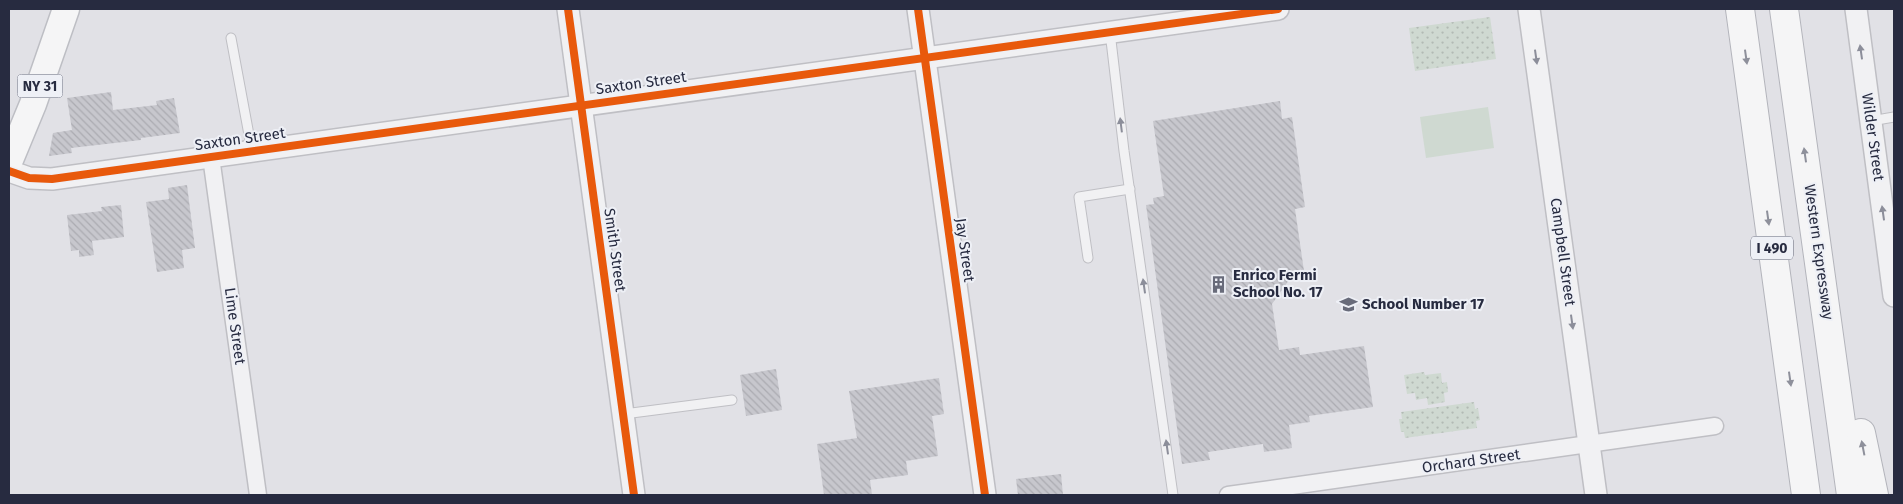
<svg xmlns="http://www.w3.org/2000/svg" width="1903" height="504" font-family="'Fira Sans',sans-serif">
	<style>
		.grass { fill: #cfd9d1 }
		.park { fill: url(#park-dots) }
		.building { fill: url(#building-back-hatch) }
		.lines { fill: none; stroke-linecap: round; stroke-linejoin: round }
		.service-casing { stroke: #bfbfc4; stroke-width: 11 }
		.minor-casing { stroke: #bfbfc4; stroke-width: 19 }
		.tertiary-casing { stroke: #bfbfc4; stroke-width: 24 }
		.primary-casing { stroke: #bdbec4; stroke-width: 29 }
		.motorway-casing { stroke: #b3b4bb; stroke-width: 30 }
		.service { stroke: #f1f1f3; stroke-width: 9 }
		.minor { stroke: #f1f1f3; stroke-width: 16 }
		.tertiary { stroke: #f1f1f3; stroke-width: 21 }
		.primary { stroke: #f5f5f6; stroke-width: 26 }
		.motorway { stroke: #f5f5f6; stroke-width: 28 }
		.cycleway-casing { stroke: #eef0f6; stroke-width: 11 }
		.cycleway { stroke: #e8590c; stroke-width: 8 }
		.oneway { fill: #8c8e9a }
		.oneway2 { fill: #8e909b }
		.labels { text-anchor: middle; stroke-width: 4; stroke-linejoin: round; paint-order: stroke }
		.shield { fill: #eef0f6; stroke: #636677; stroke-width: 1 }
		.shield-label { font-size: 14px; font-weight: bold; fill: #272b40 }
		.street-label { font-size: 15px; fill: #272b40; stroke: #eef0f6 }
		.poi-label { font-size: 15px; font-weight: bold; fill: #272b40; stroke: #eef0f6; text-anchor: start }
	</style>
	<defs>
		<pattern id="park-dots" width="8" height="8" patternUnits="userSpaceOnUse" patternTransform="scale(1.25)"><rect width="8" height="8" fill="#cfd9d1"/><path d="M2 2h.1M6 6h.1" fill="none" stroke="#b2bab4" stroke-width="1.8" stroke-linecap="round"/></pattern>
		<pattern id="building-back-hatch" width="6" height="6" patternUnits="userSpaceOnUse" patternTransform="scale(1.25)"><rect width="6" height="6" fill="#c7c7cd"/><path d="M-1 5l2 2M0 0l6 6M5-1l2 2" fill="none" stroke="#ababb1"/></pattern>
	</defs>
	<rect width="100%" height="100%" fill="#e1e1e6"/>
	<path class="grass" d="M 1488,107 L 1494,148 L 1426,158 L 1420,117 Z"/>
	<g class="park">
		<path d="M 1490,17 L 1496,59 L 1415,71 L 1409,28 Z"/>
		<path d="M 1424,372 L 1425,375 L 1441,373 L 1442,383 L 1447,382 L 1448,392 L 1444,393 L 1445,402 L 1428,405 L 1427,398 L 1416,400 L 1415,393 L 1407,394 L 1404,375 Z"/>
		<path d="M 1474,402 L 1475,409 L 1478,408 L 1480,420 L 1476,421 L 1477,428 L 1405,438 L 1404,432 L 1401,432 L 1399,419 L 1402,419 L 1401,412 Z"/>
	</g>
	<g class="building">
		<path d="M 111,92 L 113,110 L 157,105 L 156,101 L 174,98 L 180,133 L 141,138 L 141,140 L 71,148 L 72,153 L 49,156 L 53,133 L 72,130 L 67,98 Z"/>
		<path d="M 1280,101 L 1282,119 L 1292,117 L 1305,207 L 1295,209 L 1305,278 L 1289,280 L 1272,304 L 1279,350 L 1299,347 L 1300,355 L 1364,346 L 1373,407 L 1309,416 L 1310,422 L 1289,425 L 1292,448 L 1264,452 L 1263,444 L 1208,452 L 1210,460 L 1182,464 L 1146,205 L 1154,204 L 1153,198 L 1164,196 L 1153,121 Z"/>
		<path d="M 187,185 L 195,248 L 182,250 L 184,268 L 157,272 L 146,202 L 169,199 L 168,188 Z"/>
		<path d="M 121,205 L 124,237 L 92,241 L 94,255 L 79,257 L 79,250 L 71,251 L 67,215 L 102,211 L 101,207 Z"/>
		<path d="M 776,369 L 782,410 L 746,416 L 740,375 Z"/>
		<path d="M 939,378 L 944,414 L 932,416 L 938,456 L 906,461 L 908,475 L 870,480 L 872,495 L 824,495 L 817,444 L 857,438 L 849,391 Z"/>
		<path d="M 1061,474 L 1063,495 L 1018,495 L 1016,479 Z"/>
	</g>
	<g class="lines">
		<defs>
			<g id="service">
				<path d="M 1110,32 L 1124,151 L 1173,495"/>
				<path d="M 231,38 L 252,151"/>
				<path d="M 1871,121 L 1894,117"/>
				<path d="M 1088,258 L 1079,197 L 1130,189"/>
				<path d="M 624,414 L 732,400"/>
			</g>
			<g id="minor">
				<path d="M 211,157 L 258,495"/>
				<path d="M 1228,495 L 1715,426"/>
			</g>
			<g id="tertiary">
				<path d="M 568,9 L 634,495"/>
				<path d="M 918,9 L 985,495"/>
				<path d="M 1529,9 L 1596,495"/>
				<path d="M 1856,9 L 1894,296"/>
				<path d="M 9,171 L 29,178 L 52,179 L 1278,9"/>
			</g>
			<path id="primary" d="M 9,162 L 33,104 L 66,9"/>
			<g id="motorway">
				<path d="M 1740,9 L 1806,495"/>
				<path d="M 1784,9 L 1851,495"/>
				<path d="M 1861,433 L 1874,495"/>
			</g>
		</defs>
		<use href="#service" class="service-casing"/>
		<use href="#minor" class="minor-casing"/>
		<use href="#tertiary" class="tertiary-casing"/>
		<use href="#primary" class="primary-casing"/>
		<use href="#motorway" class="motorway-casing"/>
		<use href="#service" class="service"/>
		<use href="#minor" class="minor"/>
		<use href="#tertiary" class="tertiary"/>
		<use href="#primary" class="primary"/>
		<use href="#motorway" class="motorway"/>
		<defs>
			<g id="cycleway">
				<path d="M 568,9 L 634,495"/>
				<path d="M 918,9 L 985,495"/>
				<path d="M 9,171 L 29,178 L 52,179 L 1278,9"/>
			</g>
		</defs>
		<use href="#cycleway" class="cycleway-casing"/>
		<use href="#cycleway" class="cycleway"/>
	</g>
	<defs><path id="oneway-solid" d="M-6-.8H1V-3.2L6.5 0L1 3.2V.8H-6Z" transform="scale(1.25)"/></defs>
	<g class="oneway">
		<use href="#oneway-solid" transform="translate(1861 52) rotate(-98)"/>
		<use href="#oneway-solid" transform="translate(1536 57) rotate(82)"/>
		<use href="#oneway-solid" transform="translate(1121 125) rotate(-97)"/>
		<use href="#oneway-solid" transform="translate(1883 213) rotate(-98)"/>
		<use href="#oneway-solid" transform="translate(1144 286) rotate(-98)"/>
		<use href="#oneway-solid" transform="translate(1572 322) rotate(82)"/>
		<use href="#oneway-solid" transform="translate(1167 447) rotate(-98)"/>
	</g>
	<g class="oneway2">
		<use href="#oneway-solid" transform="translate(1746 57) rotate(82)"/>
		<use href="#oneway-solid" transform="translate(1805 155) rotate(-98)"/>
		<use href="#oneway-solid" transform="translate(1768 218) rotate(82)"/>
		<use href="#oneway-solid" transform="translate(1790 379) rotate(82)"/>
		<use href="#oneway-solid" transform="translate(1863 448) rotate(-101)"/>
	</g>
	<defs>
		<symbol id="building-bare" viewBox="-9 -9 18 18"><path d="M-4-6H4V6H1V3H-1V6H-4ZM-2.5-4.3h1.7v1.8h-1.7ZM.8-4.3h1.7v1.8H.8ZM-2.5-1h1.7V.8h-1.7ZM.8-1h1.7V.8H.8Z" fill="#686b7a" stroke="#eef0f6" stroke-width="2.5" paint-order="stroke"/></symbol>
		<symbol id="school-bare" viewBox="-9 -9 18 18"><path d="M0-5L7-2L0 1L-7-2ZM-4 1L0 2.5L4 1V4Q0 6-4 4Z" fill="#686b7a" stroke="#eef0f6" stroke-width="2.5" paint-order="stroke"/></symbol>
	</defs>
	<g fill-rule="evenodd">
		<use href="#building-bare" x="1206" y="272" width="25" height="25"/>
		<use href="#school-bare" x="1336" y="292" width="25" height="25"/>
	</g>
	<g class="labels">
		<g class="shield">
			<rect x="17.5" y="74.5" width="45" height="23" rx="4"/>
			<rect x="1751" y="236.5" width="42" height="23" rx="4"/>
		</g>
		<g class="shield-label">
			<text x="40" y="91">NY 31</text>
			<text x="1772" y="253">I 490</text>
		</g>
		<g class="street-label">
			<text transform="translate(641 83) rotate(-8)" y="5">Saxton Street</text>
			<text transform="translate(1873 137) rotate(82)" y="5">Wilder Street</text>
			<text transform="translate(240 139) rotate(-8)" y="5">Saxton Street</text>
			<text transform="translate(615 250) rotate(82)" y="5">Smith Street</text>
			<text transform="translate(965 250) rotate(82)" y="5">Jay Street</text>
			<text transform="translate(1563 252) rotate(82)" y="5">Campbell Street</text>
			<text transform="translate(1819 252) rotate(82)" y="5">Western Expressway</text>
			<text transform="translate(235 326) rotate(82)" y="5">Lime Street</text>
			<text transform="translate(1471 461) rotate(-8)" y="5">Orchard Street</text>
		</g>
		<g class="poi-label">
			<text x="1233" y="280">Enrico Fermi<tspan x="1233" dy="17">School No. 17</tspan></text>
			<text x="1362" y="309">School Number 17</text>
		</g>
	</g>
	<rect width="1903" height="504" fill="none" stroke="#272b40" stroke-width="20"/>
</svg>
